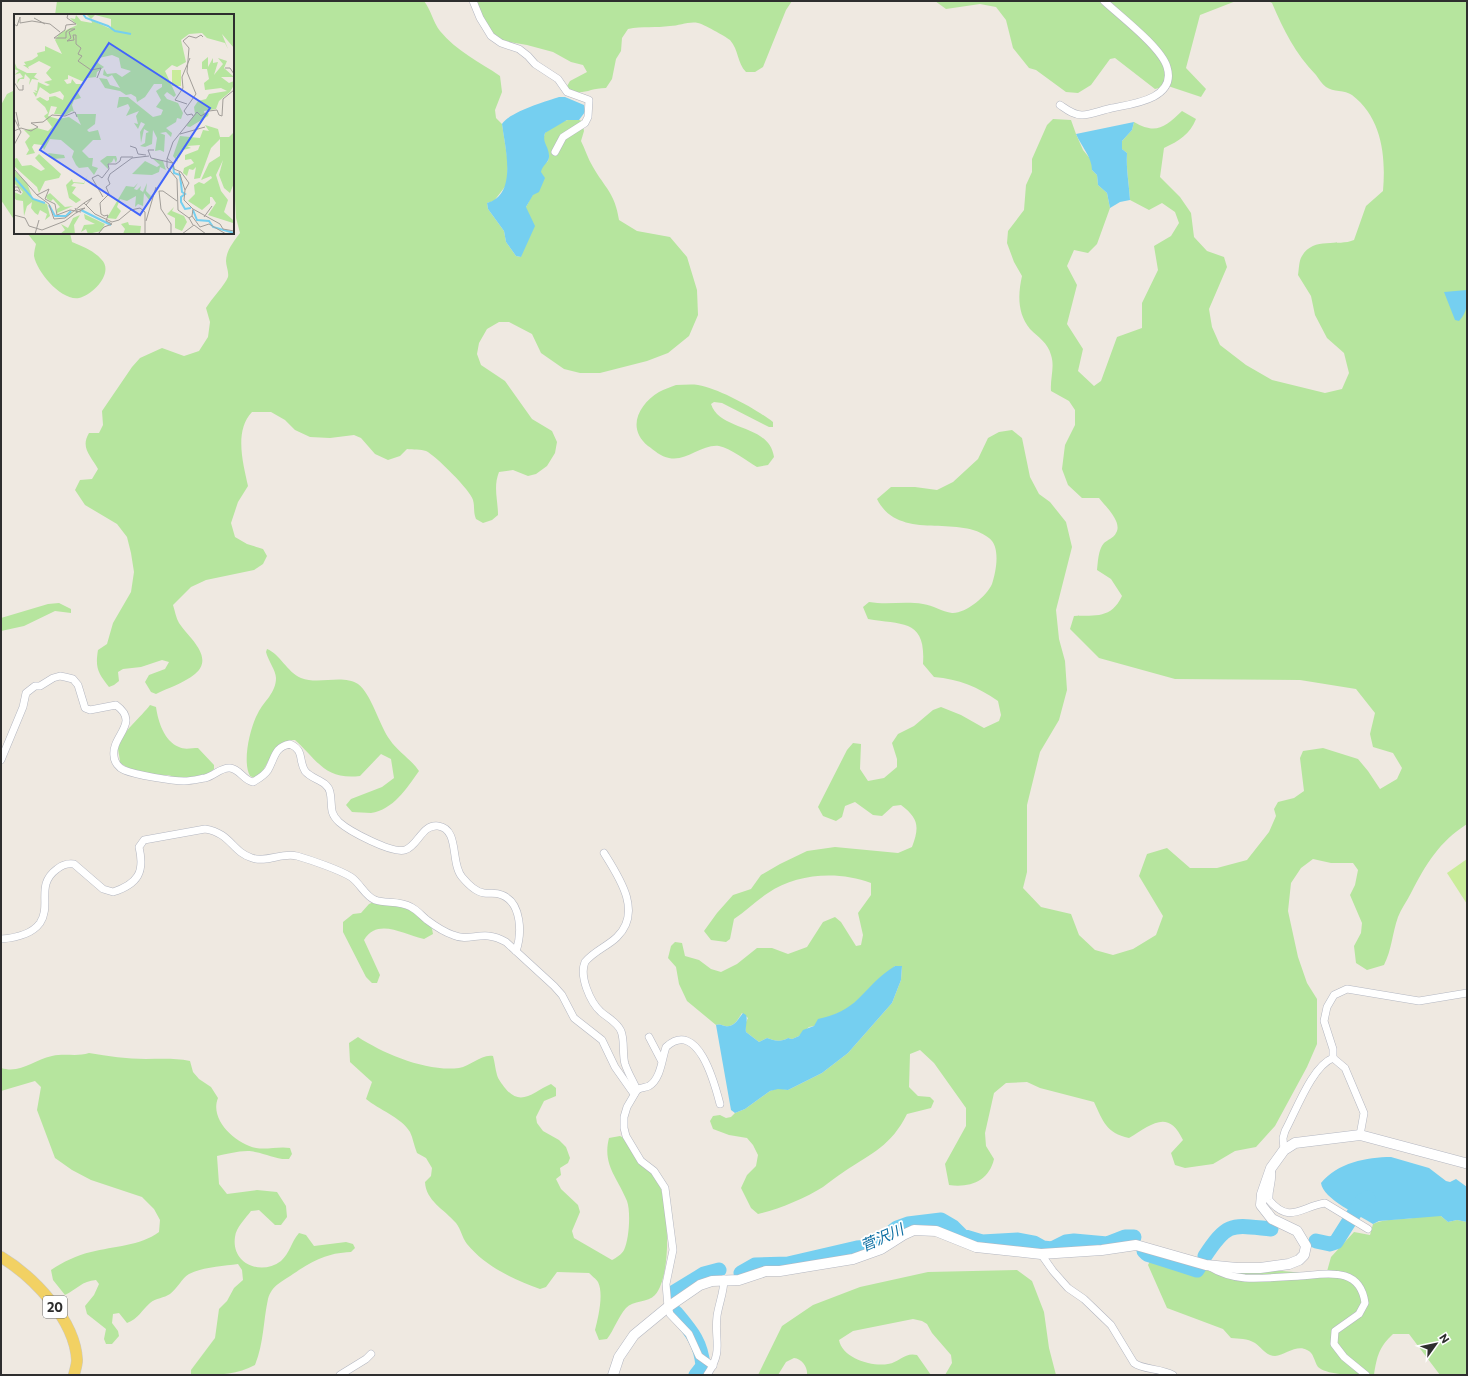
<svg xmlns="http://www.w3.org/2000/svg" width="1468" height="1376" font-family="Commissioner,'Noto Sans JP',sans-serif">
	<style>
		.green { fill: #b6e59e }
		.pitch { fill: #c9ec9a }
		.water { fill: #75cff0 }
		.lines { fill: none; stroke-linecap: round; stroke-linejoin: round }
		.river { stroke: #75cff0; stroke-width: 15 }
		.street-casing { stroke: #b4b7c1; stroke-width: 8 }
		.secondary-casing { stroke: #b4b7c1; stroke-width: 11 }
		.primary-casing { stroke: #c9c9c9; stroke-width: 12 }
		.street { stroke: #fff; stroke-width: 7 }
		.secondary { stroke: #fff; stroke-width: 10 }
		.primary { stroke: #f2d163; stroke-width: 11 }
		.labels { text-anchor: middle; stroke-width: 3.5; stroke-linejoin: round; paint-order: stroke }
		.shield { fill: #fff; stroke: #6d6d6d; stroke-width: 1 }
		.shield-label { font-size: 13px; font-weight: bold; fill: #2e2e2e }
		.water-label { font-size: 15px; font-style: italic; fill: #0d6fa3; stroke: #fff }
		.inset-river { fill: none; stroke: #75cff0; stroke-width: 2 }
		.inset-road { fill: none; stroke: #a29e99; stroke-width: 1 }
		.view { fill: #4264fb; fill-opacity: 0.15; stroke: #4264fb; stroke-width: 2 }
		.inset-edge { fill: none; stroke: #2e2e2e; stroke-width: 2 }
	</style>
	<rect width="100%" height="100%" fill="#efe9e1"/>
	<g class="green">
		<path d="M 57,1 L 424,1 C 431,10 433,22 440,31 C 456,51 480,62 500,76 L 502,92 L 495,110 L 496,118 L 502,124 L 508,163 L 507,184 L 494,201 L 487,203 L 488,209 L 504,231 L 506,242 L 516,256 L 521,257 L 526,207 L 533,194 L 542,166 L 548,161 L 549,156 L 543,140 L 545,133 C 554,125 570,115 582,121 L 584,131 L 581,141 C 585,149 588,159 593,167 C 605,188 615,193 619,220 L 637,231 L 670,237 L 687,257 L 697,290 L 698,315 L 689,336 L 668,353 L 647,361 L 600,373 L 580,373 L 564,369 L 541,353 L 532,334 L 509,322 L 499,322 L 487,329 L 479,343 L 477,354 L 481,365 L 505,381 L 532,419 L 552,431 L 557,442 L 555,453 L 547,466 L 536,474 L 528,476 L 513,470 L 499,472 C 493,487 498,500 498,515 L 492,520 L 483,523 L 476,519 C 473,512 475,507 473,500 C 471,491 435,455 426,451 C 421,449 413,450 407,449 L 400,456 L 388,460 L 375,454 L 361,438 L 354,435 L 330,438 L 310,437 L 295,430 L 285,420 L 271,412 L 252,412 C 234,431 243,463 248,486 L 238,502 L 231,523 L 235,537 L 247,544 L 263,549 L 267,556 L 263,564 L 254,570 L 206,580 L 191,587 L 173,605 C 175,611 176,618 179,623 C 189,638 215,657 195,674 C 184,683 168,688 156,694 L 151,692 L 145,682 L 149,675 L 165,669 L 169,662 L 162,660 L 141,667 L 123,669 L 118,672 L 119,681 L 114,685 L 109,687 C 98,673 95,668 98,650 L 107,644 L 113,623 L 131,592 L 134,572 L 131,553 L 127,537 L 117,524 L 85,505 L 75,490 L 80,480 L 92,479 L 98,469 C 91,456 80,448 89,433 L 99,433 L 103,425 L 102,411 L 132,367 L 140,358 L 162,348 L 184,356 L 199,351 L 208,337 L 210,322 L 206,308 C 212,298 225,285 228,277 C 229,272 226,266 226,261 C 226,251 234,241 240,233 L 236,218 L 233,163 L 233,15 L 55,15 Z"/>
		<path d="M 476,1 L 792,1 L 786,10 L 763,67 L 755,72 L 746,72 C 737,63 739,50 730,40 C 725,36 703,24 698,23 C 689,21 679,26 670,26 C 656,28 642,26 628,29 L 622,38 L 621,51 L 616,59 L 612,79 L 606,88 C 589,88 584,96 568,90 L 566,88 L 570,81 L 587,72 L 583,65 L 571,62 L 553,52 L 527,45 L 503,41 L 493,35 L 483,20 Z"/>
		<path d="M 935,1 L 1236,1 L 1200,15 L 1186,68 L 1206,89 L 1201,97 L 1168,86 L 1155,89 L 1115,58 L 1110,59 L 1091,85 L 1078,93 L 1066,92 L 1036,70 L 1029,68 L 1013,48 L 1006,20 L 996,7 L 980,4 L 946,9 Z"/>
		<path d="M 1268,1 L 1467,1 L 1467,824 C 1439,842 1426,864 1411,893 C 1407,901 1401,909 1398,917 C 1392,934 1392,949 1384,965 L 1367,970 L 1356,963 L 1354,946 L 1361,933 L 1362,923 L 1350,895 L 1355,885 L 1358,870 L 1353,863 L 1331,863 L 1313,859 L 1301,868 L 1291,883 L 1288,911 L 1298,957 L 1307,983 L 1317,999 L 1317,1044 L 1307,1067 L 1275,1126 L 1256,1147 L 1235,1151 L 1213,1164 L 1185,1168 L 1175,1165 L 1171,1153 L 1183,1140 C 1168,1108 1151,1125 1129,1138 C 1106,1133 1103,1121 1094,1102 L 1040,1088 L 1027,1082 L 1006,1083 L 994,1093 L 985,1133 L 986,1146 L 994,1159 C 989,1181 970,1188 949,1185 L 945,1164 L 966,1126 L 966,1108 L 934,1063 L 920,1050 L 910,1054 L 909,1087 L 918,1096 L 930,1097 L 934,1101 L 931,1108 L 907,1114 C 891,1146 872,1153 845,1171 C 837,1176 830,1182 823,1187 C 806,1198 777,1210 758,1214 L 751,1208 L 741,1188 L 747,1175 L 756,1166 L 758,1155 L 753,1145 L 747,1138 L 729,1135 L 713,1129 L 710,1121 L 713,1116 L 720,1115 L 726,1118 L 731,1117 L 735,1113 L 745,1109 L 770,1091 L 778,1088 L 788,1090 L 822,1073 L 848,1053 L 892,1003 L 901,980 L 902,967 L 895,966 L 848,1009 L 829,1017 L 814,1026 L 809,1027 L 799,1036 L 792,1039 L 788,1038 C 781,1042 775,1041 767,1038 L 759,1042 L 746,1032 L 745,1024 L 748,1018 L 742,1013 C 738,1019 734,1028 725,1026 C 721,1025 720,1024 716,1025 L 687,1001 L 679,984 L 676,967 L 668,958 L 671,946 L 675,942 L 682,943 L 685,956 L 699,960 L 711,969 L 721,972 L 737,964 L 757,948 L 772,948 L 788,954 L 807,947 L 823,922 L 835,917 L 841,922 L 856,946 L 861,945 L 863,935 L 858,913 L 871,895 L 871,883 C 839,871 797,873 768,893 C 756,901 746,911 734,919 L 730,939 L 726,942 L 711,940 L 704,931 L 717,913 L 733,895 L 751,889 L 761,875 L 780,864 L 807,851 L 835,847 L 898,853 L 912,847 C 920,826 918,818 901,805 L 893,806 L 882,816 L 873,815 L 855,802 L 845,806 L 842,817 L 836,821 L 823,816 L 818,807 L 847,750 L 853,743 L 861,744 L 860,769 L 868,781 L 884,778 L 897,767 L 897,759 L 892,743 L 898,734 L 914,726 L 933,710 L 941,707 L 961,715 L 984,728 L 999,721 L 1001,715 L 998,701 C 978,687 959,679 934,677 L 923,664 C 926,619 903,625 868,619 L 863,607 L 869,602 C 887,605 905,601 923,604 C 933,605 942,612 952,613 C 965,614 987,596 992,584 C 996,572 1001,547 989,538 C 958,513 899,543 877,499 L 891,487 L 915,487 L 937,490 L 953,482 L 978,459 L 988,438 L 999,432 L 1012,430 L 1022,438 L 1030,477 L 1039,494 L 1050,502 L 1066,522 L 1072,547 L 1056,610 L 1059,639 L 1065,661 L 1067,690 L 1059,720 L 1040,752 L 1027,805 L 1027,872 L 1023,888 L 1041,907 L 1071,914 L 1079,935 L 1095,950 L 1113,955 L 1133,949 L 1156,935 L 1163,916 L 1139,876 L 1147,854 L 1167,848 L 1190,868 L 1217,868 L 1247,860 L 1269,832 L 1276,816 L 1274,809 L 1278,802 L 1294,798 L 1304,791 L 1300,758 L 1303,751 L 1323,748 L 1358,759 L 1368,771 L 1380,789 L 1397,779 L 1402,768 L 1393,753 L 1373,747 L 1370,734 L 1375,713 L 1356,689 L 1300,680 L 1175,679 L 1099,658 L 1070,629 L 1074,616 C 1096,615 1111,619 1122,596 L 1111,579 L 1097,570 C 1098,562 1098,550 1104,543 C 1107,540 1114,538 1116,533 C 1123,522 1105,506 1099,498 L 1082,498 L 1068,485 L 1062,469 L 1065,445 L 1075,425 L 1075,410 L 1069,401 L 1051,391 C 1050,378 1055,367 1051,355 C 1048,343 1038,337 1030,329 C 1017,313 1018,294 1022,276 L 1014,262 L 1007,243 L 1008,231 L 1024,210 L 1026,185 L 1032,172 L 1032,159 L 1047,125 L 1053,119 L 1071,120 L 1076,134 L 1083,150 L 1092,161 L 1092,170 L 1097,175 L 1098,185 L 1107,193 L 1110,208 L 1097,244 L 1088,253 L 1074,250 L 1067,266 L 1077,285 L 1067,324 L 1083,349 L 1078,371 L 1094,386 L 1101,381 L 1117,337 L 1142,328 L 1142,303 L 1158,270 L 1154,246 L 1171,236 L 1179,223 L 1175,212 L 1162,203 L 1149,210 L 1130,200 C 1129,183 1126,169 1127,153 L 1122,149 L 1122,141 L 1132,130 L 1134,122 C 1156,135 1165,127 1182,111 L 1196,119 C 1190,134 1179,141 1164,148 L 1160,177 L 1180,197 L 1191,213 L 1194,237 L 1207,251 L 1224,257 L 1227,267 L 1209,309 L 1212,327 L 1220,345 L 1246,365 L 1272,380 L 1325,393 L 1342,389 L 1349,373 L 1344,353 L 1327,338 L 1315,315 L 1311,296 L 1298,275 C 1299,269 1299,260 1302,256 C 1314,236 1338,247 1354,240 L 1366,206 L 1383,191 C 1386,156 1382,118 1352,95 C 1345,90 1333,92 1326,87 C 1322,84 1319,79 1316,75 C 1295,53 1284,31 1272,3 Z"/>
		<path d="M 13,91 L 15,91 L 15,221 L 1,200 L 1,105 L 7,94 Z"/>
		<path d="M 27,233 L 70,233 L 72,242 C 83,247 93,250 101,259 C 115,272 93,295 79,298 C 61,301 37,272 34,256 C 34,252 35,248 36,244 Z"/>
		<path d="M 676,385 C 683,385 691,384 698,385 C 720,389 756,409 773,422 L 773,427 L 769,427 L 722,403 L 714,402 L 711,404 C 720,432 769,423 774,457 L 768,465 L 757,467 C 747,461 730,448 719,446 C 702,444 686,462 669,458 C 661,457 654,450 648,446 C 626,428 639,404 659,392 C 664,389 671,387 676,385 Z"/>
		<path d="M 59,603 L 71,609 L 71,613 L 55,611 L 24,626 L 1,631 L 1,618 L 48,604 Z"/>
		<path d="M 267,649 C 280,654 287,672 301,678 C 319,685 342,674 358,684 C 371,693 380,727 390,740 C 398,752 411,759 419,771 C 407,788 393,810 371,813 C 365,813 358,812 352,812 L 346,805 L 351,799 L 382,787 L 394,778 L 391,759 L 381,754 L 360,776 C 325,780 318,761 295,740 C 274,739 269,765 257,779 L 250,776 C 242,762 250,727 258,713 C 264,701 276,693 276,678 C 276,671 268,660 266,652 Z"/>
		<path d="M 150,705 L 156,707 C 158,721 164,741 179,747 C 184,750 192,748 198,748 L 214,765 L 214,769 L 208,774 L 184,780 L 168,775 L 156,776 L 135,772 L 120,763 C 120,758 118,752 118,747 C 120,734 142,716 150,705 Z"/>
		<path d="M 397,899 C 414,904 431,915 433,934 L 424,939 C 404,935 378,917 364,940 L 380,975 L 377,983 L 372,983 L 366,977 L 343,932 L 343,922 L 353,914 L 361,913 L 369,904 L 376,901 Z"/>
		<path d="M 358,1037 C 384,1054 427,1072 459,1068 C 471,1066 481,1054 493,1056 C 495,1063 495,1068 497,1075 C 498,1079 502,1084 505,1088 C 521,1108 534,1091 551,1084 L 556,1088 L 556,1096 L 544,1101 L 536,1117 L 537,1123 L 543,1131 L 559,1140 L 566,1147 L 570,1158 L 568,1163 L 560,1168 L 561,1175 L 556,1179 L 561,1189 L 578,1205 L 580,1212 L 572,1231 L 574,1238 L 612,1260 C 616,1258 622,1254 624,1250 C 629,1240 631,1212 627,1201 C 618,1178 602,1165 609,1138 L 620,1136 L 626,1139 C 636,1151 648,1164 656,1177 C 669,1198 673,1275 655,1295 C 648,1303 633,1300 626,1308 C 618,1317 614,1330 607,1339 L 599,1340 L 595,1330 C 598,1318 604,1294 598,1282 C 596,1279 591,1275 589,1273 L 557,1272 L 546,1287 L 540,1289 C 513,1279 486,1267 467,1244 C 462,1238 461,1229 456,1223 C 444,1209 426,1201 425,1182 L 431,1176 L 432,1168 L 426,1158 L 417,1153 C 414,1146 413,1138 410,1132 C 402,1118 378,1109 366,1099 L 372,1082 L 350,1062 L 349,1043 Z"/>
		<path d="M 89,1053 C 108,1056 127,1059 146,1059 C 161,1059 175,1058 190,1061 L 193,1072 L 199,1079 L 211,1087 L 218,1098 C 209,1120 236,1144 256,1148 C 267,1150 279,1146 290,1148 L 292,1154 L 289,1159 C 277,1160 267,1154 255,1152 C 245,1149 227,1154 217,1156 L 219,1184 L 227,1194 L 257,1190 L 277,1192 L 286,1206 L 287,1217 L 281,1225 L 275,1225 L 259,1210 L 251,1211 C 246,1218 236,1227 235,1237 C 231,1264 261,1276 281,1261 C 290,1253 291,1242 299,1233 L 306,1235 L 314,1246 L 346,1242 L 353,1244 L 355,1248 L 351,1252 C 326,1253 313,1261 293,1274 C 282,1282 272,1285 268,1299 C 263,1322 264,1342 255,1365 C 235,1376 213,1375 191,1375 L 191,1370 L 215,1338 L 219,1309 L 227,1301 L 234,1288 L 243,1280 L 242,1270 L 238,1264 C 223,1266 203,1267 189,1274 C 182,1278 177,1289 170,1294 C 164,1298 156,1298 150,1303 C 142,1310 138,1319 127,1323 L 119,1313 L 113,1314 L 112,1323 L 118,1331 L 119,1336 L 112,1344 L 106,1344 L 104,1339 L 106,1329 L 87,1314 L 85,1306 L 94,1295 L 99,1284 L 96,1280 C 82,1281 77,1289 65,1295 L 53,1280 L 51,1270 C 63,1262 77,1255 91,1252 C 114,1246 140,1246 159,1232 L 160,1220 L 154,1209 L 142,1197 L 91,1180 L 72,1170 L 55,1158 L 37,1110 L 41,1087 L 35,1081 L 1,1091 L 1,1068 C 21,1074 33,1060 52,1056 C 65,1053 77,1057 89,1053 Z"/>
		<path d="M 1422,1216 L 1441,1216 L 1448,1222 L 1457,1220 L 1467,1222 L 1467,1375 L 1440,1375 L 1409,1334 L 1393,1334 C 1379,1347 1377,1356 1374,1375 C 1359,1375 1328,1376 1318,1367 C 1314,1361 1314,1353 1307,1350 C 1297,1344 1285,1355 1275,1356 C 1266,1356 1261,1347 1255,1343 C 1247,1338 1239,1339 1231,1338 L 1223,1329 L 1167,1308 L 1148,1265 L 1151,1259 L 1326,1275 L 1331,1257 L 1354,1232 L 1370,1235 L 1373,1224 C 1388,1217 1406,1221 1422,1216 Z"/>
		<path d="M 1017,1270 L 1032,1281 L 1044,1312 L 1049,1348 L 1056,1375 L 945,1375 L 952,1363 L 951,1355 L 932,1333 L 927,1324 L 922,1321 L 913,1319 L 853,1331 L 839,1340 C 842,1358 872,1367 888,1364 C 900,1362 905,1352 917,1355 L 931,1375 L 807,1375 C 808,1367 802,1359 794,1358 L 786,1362 L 778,1375 L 758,1375 L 782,1326 L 813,1305 L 860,1287 L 928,1272 Z"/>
	</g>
	<path class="pitch" d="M 1467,859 L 1467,904 L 1447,873 Z"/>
	<g class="water">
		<path d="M 559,97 L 565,97 L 584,105 L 585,112 L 579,120 L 567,120 L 545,133 C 542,143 548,145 549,155 C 550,162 542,165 541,172 L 545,178 L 539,192 L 533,195 L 526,207 L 535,226 L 521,257 L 516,256 L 506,242 L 504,231 L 488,209 L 487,203 C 518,195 505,148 502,124 C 508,113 546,101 559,97 Z"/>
		<path d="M 1134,122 L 1132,130 L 1122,141 L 1122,149 L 1127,153 C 1126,169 1129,183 1130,200 L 1120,202 L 1110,208 L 1107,193 L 1098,185 L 1097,175 L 1092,170 C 1092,157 1081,146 1076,134 Z"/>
		<path d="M 1467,290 C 1467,302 1468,312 1459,321 L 1455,320 L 1444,292 Z"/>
		<path d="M 895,966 L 902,966 L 901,980 L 892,1003 L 848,1053 L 822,1073 L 788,1090 L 778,1089 L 770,1091 L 745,1109 L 735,1113 L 731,1110 L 716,1025 C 720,1024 721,1025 725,1026 C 734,1028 738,1019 743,1013 L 746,1015 C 748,1020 745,1027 746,1032 L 759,1042 L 767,1038 C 775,1041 781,1042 788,1038 L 792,1039 L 799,1036 L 803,1030 L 814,1026 L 818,1019 C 862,1010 862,986 895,966 Z"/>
		<path d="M 1391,1157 L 1429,1168 L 1446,1181 L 1450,1182 L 1456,1179 L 1467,1187 L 1467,1222 L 1457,1220 L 1448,1222 L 1441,1216 L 1379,1221 L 1373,1224 C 1359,1215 1323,1199 1321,1183 C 1337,1163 1367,1157 1391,1157 Z"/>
	</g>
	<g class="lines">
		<g class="river">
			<path d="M 1316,1241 L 1330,1244 L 1336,1242 L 1362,1201 L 1368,1198"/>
			<path d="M 1144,1251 L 1147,1254 L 1197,1270 L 1199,1267"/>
			<path d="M 1205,1256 C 1228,1221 1232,1225 1271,1229"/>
			<path d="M 741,1273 L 755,1265 L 788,1264 L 857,1248 L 869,1247 L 879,1242 L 897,1228 L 908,1224 L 941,1220 L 953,1227 L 962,1236 L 982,1242 L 1018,1240 L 1034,1243 L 1043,1248 L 1052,1249 L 1066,1242 L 1074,1241 L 1107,1244 L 1125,1237 L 1134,1237"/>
			<path d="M 673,1293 L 704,1274 L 719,1270"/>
			<path d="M 676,1313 C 691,1331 701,1342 703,1366 L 696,1375"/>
		</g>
		<defs>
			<g id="street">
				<path d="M 473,1 L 480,18 L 491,36 L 501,43 L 519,49 L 528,56 L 535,64 L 558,79 L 567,92 L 589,100 L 588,117 L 585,123 L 563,137 L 555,152"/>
				<path d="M 1060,105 C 1066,109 1073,115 1082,115 C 1091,115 1102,110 1112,108 C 1132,104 1177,99 1167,67 C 1161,47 1120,16 1104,1"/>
				<path d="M 1,760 L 23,707 L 26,693 L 35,686 L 40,686 L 53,678 L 60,676 L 65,677 L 73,679 L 78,685 L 85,708 L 90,710 L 116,705 C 141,723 111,736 114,756 C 114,762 119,768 124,770 C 136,775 172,781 184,781 C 191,781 199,779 205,778 C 214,776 221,767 230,768 C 240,769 243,780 253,782 C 258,779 264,776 268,770 C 275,758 274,747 290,744 C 305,751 298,760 305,771 C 312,780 327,780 330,792 C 333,804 328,812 339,822 C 349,831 392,854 405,850 C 418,846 422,824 438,826 C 460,829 450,863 462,877 C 467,883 475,892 484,893 C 490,894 495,892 502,895 C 522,903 522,934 516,951"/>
				<path d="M 604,853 C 619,877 643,912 617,937 C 608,946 594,951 585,962 C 579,976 590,1002 601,1012 C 608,1018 617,1022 621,1031 C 625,1041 622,1054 625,1064 C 628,1073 633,1081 637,1090"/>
				<path d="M 1,939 C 14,938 32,934 40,923 C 52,905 35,885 57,869 C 62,865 67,863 74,864 L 103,889 L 113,892 C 138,884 145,872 139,847 L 144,840 L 205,829 C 231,833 232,852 252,858 C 267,863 282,852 297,856 C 311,860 340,870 351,877 C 360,883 365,896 375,900 C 386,904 399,900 411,907 C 417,910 422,916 427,920 C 435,926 444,932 453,935 C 471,943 482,928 506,942 L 554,986 L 562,995 L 574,1018 L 602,1040 L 615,1067 L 634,1094"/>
				<path d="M 649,1037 L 661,1060"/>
				<path d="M 1333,1058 L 1333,1049 L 1324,1021 L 1327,1007 L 1334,995 L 1347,989 L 1419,1001 L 1467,993"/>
				<path d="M 1333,1058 L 1345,1068 L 1364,1113 L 1360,1135"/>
				<path d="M 1284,1150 L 1283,1138 L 1285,1131 C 1296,1111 1312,1066 1333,1058"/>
				<path d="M 1271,1168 C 1274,1180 1268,1188 1269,1200 C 1290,1225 1302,1206 1325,1203 L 1368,1229"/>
				<path d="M 1041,1254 L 1053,1271 L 1068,1288 L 1084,1299 L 1111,1325 L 1134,1363 C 1143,1370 1161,1368 1173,1375"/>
				<path d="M 1210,1267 C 1220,1273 1233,1277 1245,1278 C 1263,1279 1282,1277 1300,1276 C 1327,1274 1360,1266 1365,1303 L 1359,1314 L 1335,1331 L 1334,1344 L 1344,1357 L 1366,1375"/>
				<path d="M 713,1366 L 699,1356 L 689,1334 L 670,1314 L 668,1307 L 666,1284 L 673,1250 L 665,1188 L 654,1171 L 641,1161 L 626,1136 L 624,1128 L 624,1117 L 627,1107 L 637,1090 C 641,1087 645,1088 649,1086 C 661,1079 662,1058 666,1047 C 698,1018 715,1085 720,1104"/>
				<path d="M 340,1375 L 366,1359 L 371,1354"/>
				<path d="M 707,1375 C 724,1350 714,1342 717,1316 C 719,1303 724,1292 724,1279"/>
			</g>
			<path id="secondary" d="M 613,1375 L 619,1357 L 634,1335 L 668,1307 L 700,1285 L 712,1281 L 739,1280 L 766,1271 L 780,1271 L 853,1259 L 881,1249 L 903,1235 L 914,1230 L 936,1231 L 976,1247 L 1041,1254 L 1102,1250 L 1136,1245 L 1206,1265 L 1237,1268 L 1260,1268 L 1289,1264 L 1299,1260 L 1304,1255 L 1306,1246 L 1297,1231 L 1272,1219 L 1261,1205 L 1262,1194 L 1271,1168 L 1284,1150 L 1295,1143 L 1360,1135 L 1465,1163"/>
			<path id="primary" d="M 1,1257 C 34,1277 75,1320 77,1360 C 77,1365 75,1370 74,1375"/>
		</defs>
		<use href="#street" class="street-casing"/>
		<use href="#secondary" class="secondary-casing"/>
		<use href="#primary" class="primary-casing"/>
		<use href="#street" class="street"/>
		<use href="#secondary" class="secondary"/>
		<use href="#primary" class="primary"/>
	</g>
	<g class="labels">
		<rect class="shield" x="43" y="1296" width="24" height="22" rx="3"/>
		<g class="shield-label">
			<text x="55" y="1312">20</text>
		</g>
		<g class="water-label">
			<text transform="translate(882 1238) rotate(-24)" y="5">菅沢川</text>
		</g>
	</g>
	<g transform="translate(14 14)">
		<rect width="220" height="220" fill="#efe9e1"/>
		<path d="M 72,0 L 220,0 L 220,34 L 208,20 L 214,35 L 211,29 L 193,24 L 188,19 L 175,20 L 167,26 L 172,48 L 163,53 L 158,51 L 151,57 L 162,81 L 160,83 L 153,78 L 150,81 L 153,85 L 164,89 L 169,99 L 167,105 L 163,104 L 162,108 L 152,114 L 158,119 L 157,123 L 152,118 L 146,119 L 151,121 L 150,138 L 146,136 L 141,137 L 143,124 L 139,116 L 138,130 L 131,133 L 126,132 L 131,129 L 132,119 L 135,118 L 130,115 L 127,129 L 126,118 L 131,110 L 127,108 L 124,115 L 120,109 L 124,110 L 122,102 L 125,97 L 112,102 L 116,94 L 114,90 L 103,94 L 105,83 L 114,83 L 139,103 L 147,101 L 149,96 L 142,93 L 147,86 L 142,77 L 148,73 L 148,70 L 140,70 L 131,83 L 123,88 L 122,83 L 117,80 L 112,81 L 106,77 L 91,74 L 85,64 L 93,65 L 96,71 L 106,74 L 98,61 L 94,63 L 89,61 L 90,55 L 93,60 L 102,59 L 108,63 L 117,57 L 107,54 L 105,44 L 98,41 L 85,44 L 84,49 L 90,53 L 83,58 L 82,63 L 73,64 L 70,68 L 54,61 L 54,65 L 50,66 L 53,70 L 57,69 L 58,65 L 62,70 L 68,70 L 63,77 L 67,84 L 60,86 L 58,91 L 60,98 L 58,97 L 52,101 L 40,100 L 43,93 L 37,92 L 34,102 L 44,105 L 55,103 L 67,111 L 62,100 L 82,100 L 81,110 L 73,116 L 75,118 L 84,116 L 87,126 L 79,126 L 68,137 L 75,144 L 79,144 L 78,152 L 84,154 L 80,161 L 74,153 L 65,154 L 62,151 L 58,143 L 60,137 L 47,126 L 36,125 L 30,136 L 28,131 L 20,130 L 18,133 L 21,139 L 12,141 L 15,136 L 11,128 L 16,122 L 10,116 L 23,114 L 34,117 L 38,113 L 30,102 L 34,99 L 31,93 L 22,85 L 26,83 L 33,87 L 35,86 L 35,83 L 41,82 L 49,86 L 50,82 L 46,77 L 36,80 L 26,73 L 22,83 L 19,78 L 23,79 L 20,76 L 23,77 L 24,68 L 33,72 L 36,71 L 30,68 L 38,66 L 32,59 L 37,53 L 25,47 L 14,53 L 15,55 L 9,51 L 12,51 L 10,48 L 18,46 L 24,42 L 23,39 L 31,37 L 31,32 L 48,40 L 41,26 L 46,19 L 63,11 L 56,4 L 61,5 L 62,1 L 67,7 L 78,9 L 77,6 L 97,15 L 97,5 L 81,1 L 77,5 ZM 194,43 L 194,53 L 199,44 L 199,49 L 204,48 L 200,61 L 209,50 L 204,44 L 213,47 L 210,54 L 220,63 L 207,63 L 215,69 L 220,67 L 220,71 L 216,78 L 205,87 L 202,95 L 190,97 L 191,101 L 195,99 L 194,102 L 176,113 L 172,112 L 181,100 L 180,93 L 184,87 L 192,85 L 195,80 L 213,77 L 207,74 L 191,76 L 190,69 L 195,65 L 193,55 L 188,55 L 188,48 ZM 0,47 L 3,54 L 13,59 L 23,59 L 20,63 L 25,66 L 18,65 L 15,71 L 16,65 L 11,60 L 10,65 L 6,65 L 3,70 L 4,65 L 9,63 L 6,59 L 0,61 L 5,57 L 0,55 ZM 191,111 L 204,115 L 206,123 L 215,123 L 220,118 L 220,169 L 216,179 L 210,174 L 205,161 L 209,146 L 202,161 L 207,177 L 214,186 L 210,198 L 219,206 L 219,209 L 194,201 L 202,189 L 198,183 L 196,183 L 196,189 L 188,196 L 174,187 L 181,180 L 180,171 L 185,168 L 190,170 L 198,164 L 197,162 L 187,166 L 195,149 L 206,142 L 206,125 L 197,134 L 186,164 L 180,165 L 182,153 L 179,156 L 175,155 L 173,162 L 169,159 L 170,154 L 180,149 L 177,145 L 171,146 L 171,141 L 184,136 L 186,131 L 173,132 L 177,134 L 169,136 L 165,144 L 162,142 L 164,148 L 159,142 L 166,122 L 186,124 L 189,116 L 195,117 ZM 34,139 L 50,141 L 51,144 L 39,145 ZM 25,140 L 47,160 L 45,164 L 31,167 L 25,179 L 23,173 L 0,152 L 0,145 L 3,144 L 8,152 L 17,151 L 27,157 L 31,155 L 21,144 ZM 93,142 L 102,142 L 103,145 L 102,149 L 100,144 L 98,148 L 94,150 L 94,155 L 86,147 ZM 138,144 L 149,147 L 152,156 L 146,153 L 145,158 L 138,161 L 118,160 L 131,147 L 143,153 L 146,151 ZM 0,156 L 13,169 L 19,185 L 33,190 L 36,202 L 31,206 L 33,200 L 26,196 L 24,201 L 21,199 L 17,194 L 18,188 L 13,192 L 10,202 L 9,187 L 2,186 L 0,183 L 0,178 L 7,181 L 9,178 L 0,169 ZM 74,160 L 70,170 L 60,169 L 57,172 L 62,173 L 58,179 L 67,186 L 62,189 L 55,184 L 52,171 L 58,165 L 59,168 L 70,169 ZM 124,169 L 120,175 L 123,176 L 127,172 L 126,176 L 129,178 L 133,169 L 132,177 L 137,182 L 136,187 L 130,179 L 129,192 L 124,190 L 121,193 L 122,182 L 113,187 L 106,185 L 103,193 L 107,197 L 102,205 L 93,204 L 112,172 L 120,173 ZM 36,179 L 51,193 L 59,192 L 43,199 L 43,195 L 46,193 L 39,185 L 37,187 L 33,185 L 32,182 ZM 160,193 L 158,197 L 170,202 L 173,208 L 168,217 L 161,214 L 161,204 L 153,200 ZM 70,200 L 91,210 L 87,217 L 74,220 L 72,215 L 67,218 L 70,211 L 81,210 L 71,205 ZM 66,201 L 60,211 L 61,220 L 46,220 L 51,216 L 47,210 L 54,214 L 59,204 ZM 114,208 L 115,211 L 127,212 L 126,220 L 109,220 L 111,215 L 107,210 Z" fill="#b6e59e"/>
		<path d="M 158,56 L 167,56 L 167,72 L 158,72 Z" fill="#c9ec9a"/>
		<path class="inset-river" d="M 69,0 L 72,4 L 94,12 L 101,17 L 117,20M 159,151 L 160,159 L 166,161 L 168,178 L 171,180 L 167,183 L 167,188 L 171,195 L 177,194M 0,163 L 19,185 L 31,189M 35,191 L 41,202 L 52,202 L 57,197M 67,196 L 97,211M 179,196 L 183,206 L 195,207 L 199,213 L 220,219"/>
		<path class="inset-road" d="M 54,0 L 53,4 L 62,10 L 52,11 L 51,16 L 40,24 L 52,24 L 52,18 L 56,15 L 61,15 L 55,18 L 57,24 L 53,27 L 60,26 L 59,21 L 62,21 L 62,30 L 67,34 L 64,40 L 68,42 L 64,47 L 77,56 L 87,54 L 83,64M 20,4 L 31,10M 0,10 L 3,12 L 6,3 L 6,9 L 18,7 L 36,10 L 46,18M 211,54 L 216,54 L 220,60M 0,68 L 5,76 L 9,76 L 9,71M 173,90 L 161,86 L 169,74 L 168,63 L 176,44M 2,98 L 5,112M 179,102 L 178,100 L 173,101 L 170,97 L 182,80 L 173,58 L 175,34 L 169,27 L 175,22 L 182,24 L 187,21 L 189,23M 0,104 L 7,118 L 0,131M 0,117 L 7,114 L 17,117 L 24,113 L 17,109 L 29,108 L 38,101 L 51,102 L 61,98 L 63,103M 166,120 L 191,113M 116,132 L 122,134 L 124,140 L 132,141M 140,136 L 134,136 L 137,144 L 159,149M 153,144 L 159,149 L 160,155 L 167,158 L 175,169 L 171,176M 0,155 L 23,181 L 35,190 L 40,205 L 51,204 L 70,189 L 81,200 L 98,208 L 105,206 L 117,196 L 126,194 L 131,198 L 131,220M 165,158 L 171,176 L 170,186 L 179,195M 0,173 L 4,173 L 7,179 L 3,176 L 0,177M 23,181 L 35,175 L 31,185 L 41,190 L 43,201 L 56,196 L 67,198M 89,183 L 78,164 L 84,161 L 88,164 L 95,155 L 94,150 L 102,150 L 106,147 L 107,143 L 119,143M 70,189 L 78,184 L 72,191M 179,195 L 206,210 L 209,215 L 220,217M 179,195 L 178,202 L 175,204 L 179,211M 62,199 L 71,194 L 63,196M 0,201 L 11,204 L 15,212 L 28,216 L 51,207 L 63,198 L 61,194M 178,202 L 186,213 L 195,210 L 212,220M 190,203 L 198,192M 175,204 L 164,196 L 163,165 L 153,153 L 153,145 L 159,128 L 183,98 L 187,102 L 195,97 L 203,96 L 205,101 L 208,102 L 209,85 L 220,76M 132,207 L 142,173M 21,220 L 25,206M 84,220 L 90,213 L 98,210 L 92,207 L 94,201 L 90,202 L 87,200 L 86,189 L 95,180 L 92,173 L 96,170 L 94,165 L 96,160 L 118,144 L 135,142M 157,220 L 157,210 L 147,195 L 145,177 L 149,177 L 163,187M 168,220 L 180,211 L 192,220"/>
		<path class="view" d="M 95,29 L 196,94 L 126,201 L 26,136 Z"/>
		<rect width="220" height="220" class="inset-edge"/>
	</g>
	<rect width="1468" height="1376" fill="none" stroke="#2e2e2e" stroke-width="4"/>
	<g transform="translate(1436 1344) rotate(57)" stroke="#ffffff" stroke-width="3" paint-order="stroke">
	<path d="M0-3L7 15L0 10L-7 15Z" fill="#2e2e2e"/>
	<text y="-6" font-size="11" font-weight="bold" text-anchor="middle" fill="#2e2e2e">N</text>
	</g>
</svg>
